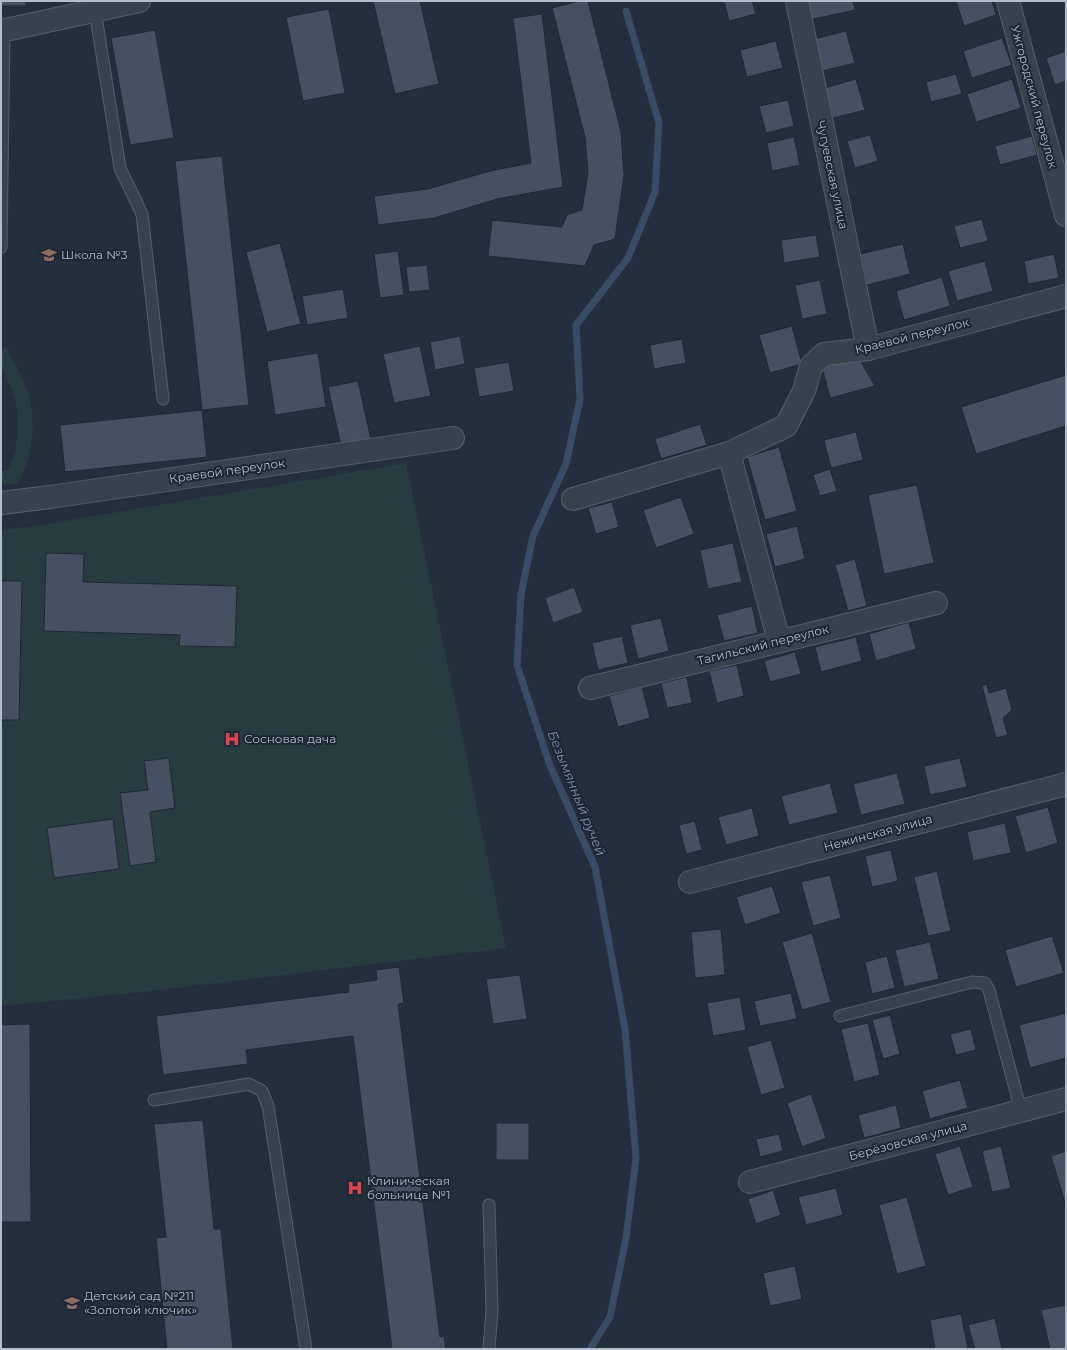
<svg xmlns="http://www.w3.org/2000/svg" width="1067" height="1350" font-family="Montserrat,sans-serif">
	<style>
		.green { fill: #263c3f }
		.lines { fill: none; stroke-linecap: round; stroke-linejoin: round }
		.stream { stroke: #394c67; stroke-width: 7 }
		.building { fill: #455162; stroke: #1f2835 }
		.service-casing { stroke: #565f6c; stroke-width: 13 }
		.minor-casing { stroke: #565f6c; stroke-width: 24 }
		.service { stroke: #38414e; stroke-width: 11 }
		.minor { stroke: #38414e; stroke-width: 22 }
		.labels { text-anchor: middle; stroke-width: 4; stroke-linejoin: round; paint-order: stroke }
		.street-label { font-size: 12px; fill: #b4bcc9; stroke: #1d2633 }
		.poi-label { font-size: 12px; fill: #b4bcc9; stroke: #1d2633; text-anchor: start }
		.water-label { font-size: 13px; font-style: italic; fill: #7c92b1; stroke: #1d2633 }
	</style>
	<rect width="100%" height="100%" fill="#242f3e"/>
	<g class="green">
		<path d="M 6,348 C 28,385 39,411 29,455 C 27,464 22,474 18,484 L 1,485 L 1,471 L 8,470 L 15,452 L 18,434 L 18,415 L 14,396 L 8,380 L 1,368 L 1,349 Z"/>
		<path d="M 406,463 L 506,948 L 143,992 L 1,1006 L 1,530 L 42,525 Z"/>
	</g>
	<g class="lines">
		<path class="stream" d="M 590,1349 L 610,1317 L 626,1238 L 636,1158 L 625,1029 L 595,867 L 549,763 L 517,665 L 521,594 L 533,536 L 566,464 L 580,399 L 576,325 L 628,258 L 655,192 L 659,123 L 626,11"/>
	</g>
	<g class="building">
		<rect x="1" y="1" width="25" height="5"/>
		<path d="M 373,1 L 420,1 L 439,84 L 395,94 Z"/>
		<path d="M 579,1 L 588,1 L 621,132 L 624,175 L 615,239 L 594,245 L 585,266 L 488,256 L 492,220 L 562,227 L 567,215 L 582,210 L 588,173 L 585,137 L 552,8 Z"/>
		<path d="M 724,1 L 752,1 L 756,14 L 729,21 Z"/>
		<path d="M 805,1 L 853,1 L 855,10 L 809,20 Z"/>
		<path d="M 956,1 L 992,1 L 996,15 L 964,26 Z"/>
		<path d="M 329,9 L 345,93 L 303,101 L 286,17 Z"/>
		<path d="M 542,14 L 563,187 L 497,199 L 434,218 L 378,225 L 374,196 L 428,189 L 490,171 L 531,163 L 513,18 Z"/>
		<path d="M 155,30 L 174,138 L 130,145 L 111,38 Z"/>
		<path d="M 846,31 L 855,63 L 822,71 L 814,39 Z"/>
		<path d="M 1002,38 L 1012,65 L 972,78 L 963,51 Z"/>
		<path d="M 776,41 L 783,68 L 747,77 L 740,50 Z"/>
		<path d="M 1066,51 L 1066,81 L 1055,85 L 1046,58 Z"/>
		<path d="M 956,74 L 962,94 L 931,102 L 926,82 Z"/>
		<path d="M 856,79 L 865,110 L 833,118 L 825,88 Z"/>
		<path d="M 1012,79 L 1021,108 L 976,122 L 967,94 Z"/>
		<path d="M 788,100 L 794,126 L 766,133 L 759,106 Z"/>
		<path d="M 870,135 L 878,161 L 855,168 L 847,141 Z"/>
		<path d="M 1032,136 L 1037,155 L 1000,165 L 995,146 Z"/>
		<path d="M 794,137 L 800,165 L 772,171 L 767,143 Z"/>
		<path d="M 222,156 L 249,405 L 202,410 L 175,161 Z"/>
		<path d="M 982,219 L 988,241 L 960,248 L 954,226 Z"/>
		<path d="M 816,235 L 820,257 L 784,263 L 781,240 Z"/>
		<path d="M 280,243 L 301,324 L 267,332 L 246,252 Z"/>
		<path d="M 903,244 L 910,274 L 867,285 L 860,254 Z"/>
		<path d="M 398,251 L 404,295 L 380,298 L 374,254 Z"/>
		<path d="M 1054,254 L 1059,278 L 1028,284 L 1024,261 Z"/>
		<path d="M 985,261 L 993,291 L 957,301 L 948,271 Z"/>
		<path d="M 427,265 L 430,290 L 409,292 L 406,267 Z"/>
		<path d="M 942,277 L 950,306 L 904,320 L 896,291 Z"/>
		<path d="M 820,280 L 827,314 L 802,319 L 795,285 Z"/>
		<path d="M 343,289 L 348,318 L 307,325 L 302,296 Z"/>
		<path d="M 792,326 L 802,364 L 770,373 L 759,335 Z"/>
		<path d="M 460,336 L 465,364 L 435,370 L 430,342 Z"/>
		<path d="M 682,339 L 686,363 L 654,369 L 650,345 Z"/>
		<path d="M 420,346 L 431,396 L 394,403 L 383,354 Z"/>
		<path d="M 318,353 L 326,407 L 275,415 L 267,361 Z"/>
		<path d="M 858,357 L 875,386 L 830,398 L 822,367 Z"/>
		<path d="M 509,362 L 514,391 L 479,397 L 474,368 Z"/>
		<path d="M 1066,375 L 1066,426 L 976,454 L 961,407 Z"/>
		<path d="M 358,381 L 372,444 L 342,450 L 328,387 Z"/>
		<path d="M 202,410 L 207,457 L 65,472 L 60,425 Z"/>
		<path d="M 700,424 L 707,445 L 661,459 L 655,439 Z"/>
		<path d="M 856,432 L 863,460 L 831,468 L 824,440 Z"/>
		<path d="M 779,447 L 797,511 L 765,520 L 747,457 Z"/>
		<path d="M 830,469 L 837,491 L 820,496 L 813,475 Z"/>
		<path d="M 917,485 L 934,563 L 884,574 L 868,495 Z"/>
		<path d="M 681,497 L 694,534 L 656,548 L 643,510 Z"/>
		<path d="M 612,502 L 619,527 L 596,534 L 588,508 Z"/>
		<path d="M 797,526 L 805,559 L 775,567 L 766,534 Z"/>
		<path d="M 733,543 L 742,582 L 708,589 L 700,550 Z"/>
		<path d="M 46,553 L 84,554 L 83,582 L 237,586 L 235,647 L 179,646 L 180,635 L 44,631 Z"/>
		<path d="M 855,559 L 867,606 L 848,611 L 835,565 Z"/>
		<path d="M 1,581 L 22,581 L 19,720 L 1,720 Z"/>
		<path d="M 574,587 L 583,612 L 553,623 L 545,598 Z"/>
		<path d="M 752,606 L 758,633 L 724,641 L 717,615 Z"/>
		<path d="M 661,618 L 669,651 L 638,659 L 630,625 Z"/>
		<path d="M 909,622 L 916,649 L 876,661 L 869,634 Z"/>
		<path d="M 622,636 L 628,663 L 598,670 L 592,643 Z"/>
		<path d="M 856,637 L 862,661 L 821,672 L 815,647 Z"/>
		<path d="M 795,652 L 801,674 L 770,682 L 764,661 Z"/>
		<path d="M 737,665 L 744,696 L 717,703 L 709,671 Z"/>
		<path d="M 687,677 L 692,703 L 667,708 L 661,683 Z"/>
		<path d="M 987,684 L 989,693 L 1006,688 L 1012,710 L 1003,718 L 1008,735 L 996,738 L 982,686 Z"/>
		<path d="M 642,687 L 650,718 L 618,727 L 609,696 Z"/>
		<path d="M 169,758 L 175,808 L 150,812 L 156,862 L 130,866 L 120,793 L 148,790 L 144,761 Z"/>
		<path d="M 960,758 L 967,787 L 930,795 L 924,766 Z"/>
		<path d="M 897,773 L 905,804 L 861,815 L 853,784 Z"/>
		<path d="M 830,783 L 838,813 L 789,825 L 781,796 Z"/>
		<path d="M 1048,807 L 1058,843 L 1026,853 L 1015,816 Z"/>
		<path d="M 752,808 L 759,836 L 726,845 L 718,817 Z"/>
		<path d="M 113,819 L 119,869 L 54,878 L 47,828 Z"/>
		<path d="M 695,821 L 702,850 L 686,854 L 679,825 Z"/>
		<path d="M 1005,823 L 1011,853 L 973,861 L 967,832 Z"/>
		<path d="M 891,850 L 898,881 L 872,887 L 865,856 Z"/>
		<path d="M 937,871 L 951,931 L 928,936 L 914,877 Z"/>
		<path d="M 830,875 L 841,918 L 813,926 L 801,882 Z"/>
		<path d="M 772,886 L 781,913 L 745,925 L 736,897 Z"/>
		<path d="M 721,929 L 725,975 L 695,978 L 691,932 Z"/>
		<path d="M 812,933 L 831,1002 L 802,1010 L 782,942 Z"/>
		<path d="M 1052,936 L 1064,973 L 1016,987 L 1005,950 Z"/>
		<path d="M 930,942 L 939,979 L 904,987 L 895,950 Z"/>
		<path d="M 887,956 L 895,988 L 872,994 L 865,962 Z"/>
		<path d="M 399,967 L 404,1003 L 398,1004 L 440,1337 L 444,1336 L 446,1349 L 392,1349 L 353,1036 L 246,1050 L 248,1064 L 163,1075 L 156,1016 L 349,992 L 348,984 L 377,980 L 376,970 Z"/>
		<path d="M 520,975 L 527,1019 L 493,1024 L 486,979 Z"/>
		<path d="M 791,993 L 797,1019 L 760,1026 L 754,1001 Z"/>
		<path d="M 740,997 L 746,1030 L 713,1036 L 707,1003 Z"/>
		<path d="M 1066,1013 L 1066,1058 L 1030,1068 L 1019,1025 Z"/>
		<path d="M 890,1015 L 900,1054 L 883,1059 L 872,1020 Z"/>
		<path d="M 868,1023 L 880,1075 L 854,1082 L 841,1029 Z"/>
		<path d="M 30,1024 L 31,1222 L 1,1222 L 1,1025 Z"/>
		<path d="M 971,1029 L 976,1050 L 956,1055 L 950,1034 Z"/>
		<path d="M 771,1040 L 785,1088 L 761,1095 L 747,1047 Z"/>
		<path d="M 960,1080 L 968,1108 L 930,1119 L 922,1091 Z"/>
		<path d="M 811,1094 L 826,1138 L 802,1147 L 787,1103 Z"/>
		<path d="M 896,1105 L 901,1128 L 864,1138 L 858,1115 Z"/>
		<path d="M 203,1120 L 214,1229 L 221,1229 L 233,1349 L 167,1349 L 156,1238 L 166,1237 L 154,1124 Z"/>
		<rect x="496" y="1123" width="33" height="37"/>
		<path d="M 779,1134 L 783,1151 L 760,1157 L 756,1139 Z"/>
		<path d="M 960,1146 L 973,1187 L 948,1195 L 935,1154 Z"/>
		<path d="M 1001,1146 L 1011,1188 L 992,1192 L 982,1151 Z"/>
		<path d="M 1066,1151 L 1066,1206 L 1051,1156 Z"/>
		<path d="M 836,1188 L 843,1215 L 806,1225 L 798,1197 Z"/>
		<path d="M 773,1190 L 781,1215 L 756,1224 L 748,1199 Z"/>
		<path d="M 907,1197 L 926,1266 L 897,1274 L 879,1205 Z"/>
		<path d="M 795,1266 L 802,1299 L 770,1306 L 763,1273 Z"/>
		<path d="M 1066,1305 L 1066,1349 L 1050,1349 L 1041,1310 Z"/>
		<path d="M 961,1314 L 968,1349 L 935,1349 L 930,1320 Z"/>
		<path d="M 995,1318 L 1002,1349 L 975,1349 L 968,1325 Z"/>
	</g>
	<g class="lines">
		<defs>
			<g id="service">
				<path d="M 95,10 L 120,168 L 142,214 L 163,399"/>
				<path d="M 1,247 L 4,30"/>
				<path d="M 840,1016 L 972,982 L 985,983 L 989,990 L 1021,1111"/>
				<path d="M 154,1100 L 249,1084 L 262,1091 L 268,1106 L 306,1349"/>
				<path d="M 489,1349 L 492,1311 L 489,1205"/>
			</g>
			<g id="minor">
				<path d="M 797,1 L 868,349"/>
				<path d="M 1008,1 L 1066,215"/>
				<path d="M 1,31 L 139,1"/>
				<path d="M 729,453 L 779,641"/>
				<path d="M 573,499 L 729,453 L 786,426 L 804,391 L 811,366 L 824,354 L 868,349 L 1066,296"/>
				<path d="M 1,503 L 50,497 L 453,438"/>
				<path d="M 590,688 L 936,603"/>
				<path d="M 690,882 L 1066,784"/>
				<path d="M 750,1182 L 1066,1099"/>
			</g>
		</defs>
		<use href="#service" class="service-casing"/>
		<use href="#minor" class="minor-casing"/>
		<use href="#service" class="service"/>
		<use href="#minor" class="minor"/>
	</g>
	<defs>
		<symbol id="school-bare" viewBox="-9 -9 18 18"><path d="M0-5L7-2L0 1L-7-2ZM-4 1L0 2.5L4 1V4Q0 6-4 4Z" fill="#8d6e63" stroke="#1d2633" stroke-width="2.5" paint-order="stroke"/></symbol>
		<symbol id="hospital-bare" viewBox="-9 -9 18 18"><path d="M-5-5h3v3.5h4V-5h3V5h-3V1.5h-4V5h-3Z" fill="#e0444e" stroke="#1d2633" stroke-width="2.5" paint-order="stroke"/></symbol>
	</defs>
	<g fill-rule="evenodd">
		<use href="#school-bare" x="38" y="244" width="22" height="22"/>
		<use href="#hospital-bare" x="221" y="728" width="22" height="22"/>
		<use href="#hospital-bare" x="344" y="1177" width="22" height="22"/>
		<use href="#school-bare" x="61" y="1292" width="22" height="22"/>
	</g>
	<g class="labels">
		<g class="street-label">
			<text transform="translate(1034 97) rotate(75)" y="4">Ужгородский переулок</text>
			<text transform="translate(832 175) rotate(78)" y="4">Чугуевская улица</text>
			<text transform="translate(912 336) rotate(-14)" y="4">Краевой переулок</text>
			<text transform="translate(227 471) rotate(-8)" y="4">Краевой переулок</text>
			<text transform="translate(763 645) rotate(-14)" y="4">Тагильский переулок</text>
			<text transform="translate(878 833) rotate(-15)" y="4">Нежинская улица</text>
			<text transform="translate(908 1141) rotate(-15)" y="4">Берёзовская улица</text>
		</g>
		<g class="poi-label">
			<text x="61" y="259">Школа №3</text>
			<text x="244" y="743">Сосновая дача</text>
			<text x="367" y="1185">Клиническая<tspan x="367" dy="14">больница №1</tspan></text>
			<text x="84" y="1300">Детский сад №211<tspan x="84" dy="14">«Золотой ключик»</tspan></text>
		</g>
		<g class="water-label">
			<text transform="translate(577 793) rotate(68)" y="5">Безымянный ручей</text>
		</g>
	</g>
	<rect width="1067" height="1350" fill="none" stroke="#b4bcc9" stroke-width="4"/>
</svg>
